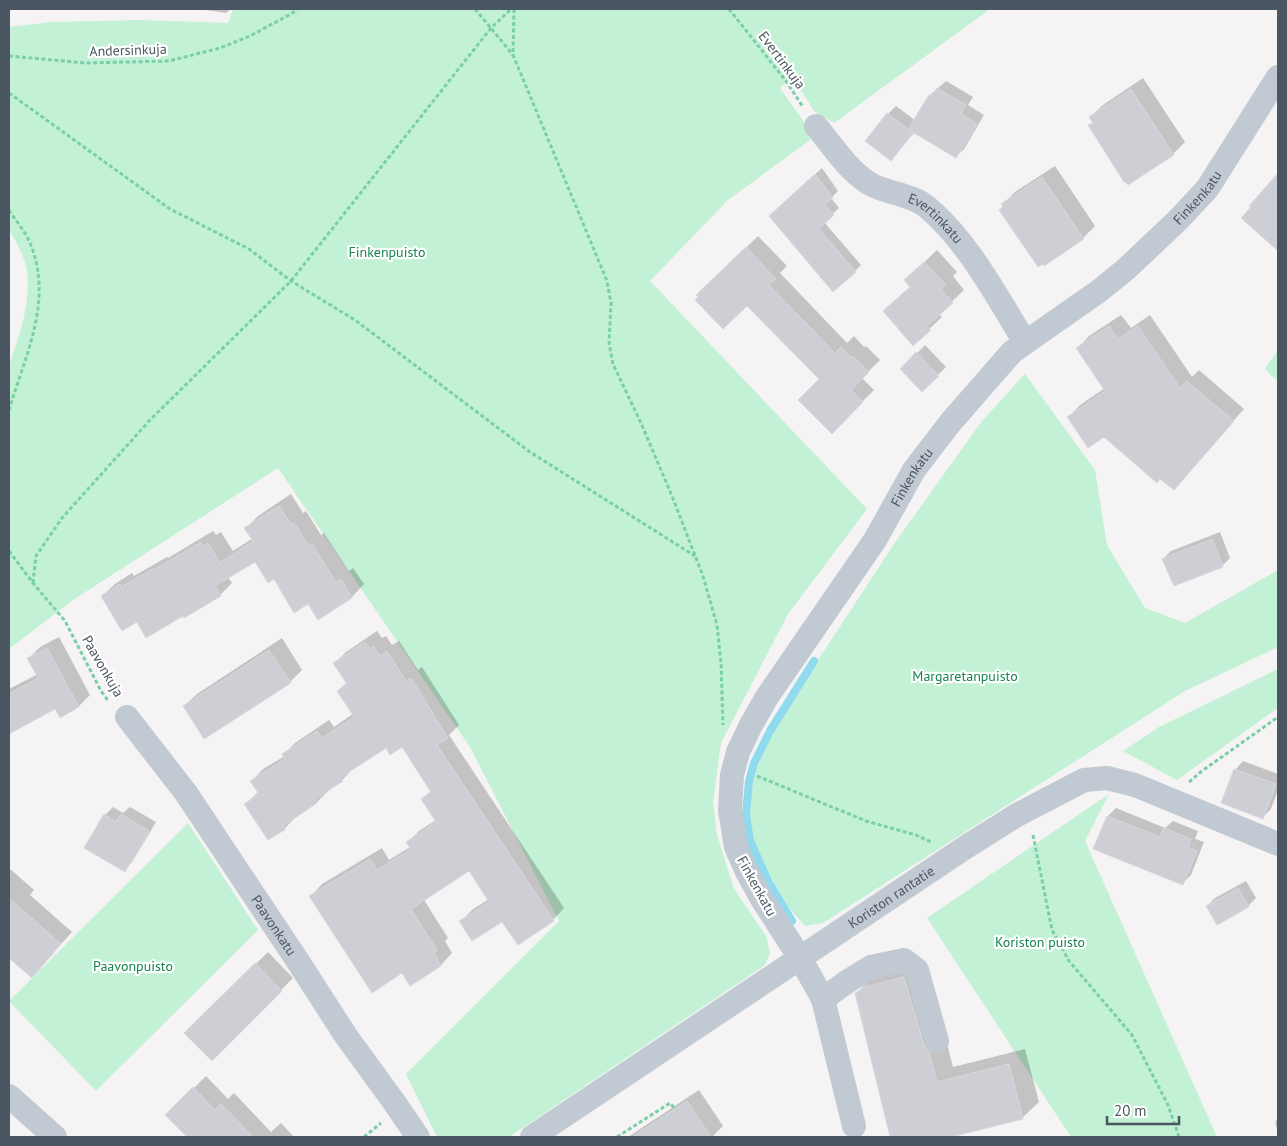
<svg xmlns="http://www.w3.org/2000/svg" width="1287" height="1146" font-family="'PT Sans',sans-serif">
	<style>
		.green { fill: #c3f1d5 }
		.shadow { fill: #0003 }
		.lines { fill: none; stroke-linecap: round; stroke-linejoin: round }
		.stream { stroke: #90daee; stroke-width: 8 }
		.building { fill: #cdcfd5; stroke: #d7d9de }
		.path { stroke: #7ad0a6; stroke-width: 3; stroke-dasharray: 4 2.5; stroke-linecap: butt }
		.minor { stroke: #c1cad2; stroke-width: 24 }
		.labels { text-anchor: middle; stroke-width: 4.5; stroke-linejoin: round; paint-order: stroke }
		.street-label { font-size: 14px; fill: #4a5661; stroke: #fff }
		.park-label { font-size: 14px; fill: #17864f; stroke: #fff }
	</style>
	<rect width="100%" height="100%" fill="#f5f3f3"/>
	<g class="green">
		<path d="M 233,9 L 990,9 L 834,123 L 815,112 L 792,77 L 780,88 L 804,122 L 810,140 L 728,200 L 650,281 L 867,509 L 788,614 L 721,743 L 713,802 L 717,835 L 734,889 L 766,936 L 770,953 L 765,965 L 509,1137 L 437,1137 L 406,1074 L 559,921 L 470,747 L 278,468 L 73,600 L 9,649 L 9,365 C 20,334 34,295 25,262 C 21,250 15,240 9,230 L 9,27 L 53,22 L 140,20 L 228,23 Z"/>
		<path d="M 1278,350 L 1278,382 L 1265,369 Z"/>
		<path d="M 1025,374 L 1095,470 L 1107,545 L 1145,608 L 1185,623 L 1278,570 L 1278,647 L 1185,691 L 823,923 L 805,926 L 789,908 L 762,863 L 746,828 L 751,781 L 768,740 L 822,654 L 894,544 L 982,421 Z"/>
		<path d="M 1278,669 L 1278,708 L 1177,780 L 1123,751 L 1159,727 Z"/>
		<path d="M 1109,794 L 1085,841 L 1217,1137 L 1071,1137 L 927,918 Z"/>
		<path d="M 188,823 L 258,930 L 96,1091 L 9,1001 Z"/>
	</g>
	<g class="shadow">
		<path d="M 199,9 L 231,9 L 226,13 Z"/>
		<path d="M 1143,78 L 1185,142 L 1173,154 L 1128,184 L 1090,126 L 1094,122 L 1090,117 L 1103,105 Z"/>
		<path d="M 946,81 L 973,97 L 968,105 L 984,115 L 964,149 L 956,157 L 915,132 L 891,159 L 867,141 L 888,114 L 896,106 L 915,120 L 930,95 Z"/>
		<path d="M 1055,166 L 1095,226 L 1083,238 L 1004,206 L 1003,204 L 1015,192 Z"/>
		<path d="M 822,168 L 838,191 L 831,198 L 839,208 L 824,222 L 861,265 L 855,271 L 777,209 Z"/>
		<path d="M 1278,175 L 1278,234 L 1270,242 L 1251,206 Z"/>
		<path d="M 758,236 L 787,266 L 780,273 L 847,343 L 854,336 L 864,347 L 866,346 L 880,360 L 862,378 L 874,390 L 832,432 L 821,379 L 747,304 L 699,297 L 698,295 Z"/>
		<path d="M 937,250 L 957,272 L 953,276 L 964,290 L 939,314 L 942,317 L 913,344 L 911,286 L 906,280 Z"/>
		<path d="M 1121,315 L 1131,328 L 1150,315 L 1192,377 L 1199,370 L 1244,409 L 1185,476 L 1069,417 L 1080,405 L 1105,388 L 1078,348 L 1089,336 Z"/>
		<path d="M 925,345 L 946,367 L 922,390 L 902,369 Z"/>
		<path d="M 291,494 L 303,513 L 306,511 L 321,535 L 324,533 L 349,571 L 353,568 L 364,584 L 352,597 L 318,618 L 308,602 L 274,577 L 256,561 L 228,577 L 232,583 L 220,595 L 183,615 L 137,621 L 102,596 L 115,584 L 132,573 L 134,576 L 167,557 L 168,558 L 213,531 L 216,535 L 221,532 L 233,551 L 253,538 L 246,528 L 258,516 Z"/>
		<path d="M 1220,532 L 1230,558 L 1222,566 L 1163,559 L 1171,551 Z"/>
		<path d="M 377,631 L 382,638 L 386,636 L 392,645 L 399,641 L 418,670 L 422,667 L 459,725 L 449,735 L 564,908 L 553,920 L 461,921 L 472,910 L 489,899 L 469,869 L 424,900 L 448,938 L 445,941 L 452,953 L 441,965 L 410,984 L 402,972 L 311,896 L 322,884 L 382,848 L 389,860 L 410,847 L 408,842 L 419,831 L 436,820 L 422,799 L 432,790 L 403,745 L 386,746 L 353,769 L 342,780 L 327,790 L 328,791 L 317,802 L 296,817 L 285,828 L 246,804 L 259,791 L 252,781 L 263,769 L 285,756 L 284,754 L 295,743 L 329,720 L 334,727 L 353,714 L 338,691 L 347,682 L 335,663 L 346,652 Z"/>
		<path d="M 59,637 L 90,695 L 79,706 L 60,716 L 56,708 L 9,732 L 9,689 L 38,674 L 29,658 L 40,647 Z"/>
		<path d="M 282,638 L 302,670 L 290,682 L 184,706 L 197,694 Z"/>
		<path d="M 1243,761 L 1278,774 L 1278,790 L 1271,809 L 1263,817 L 1235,770 Z"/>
		<path d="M 113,807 L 123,813 L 130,807 L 156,822 L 132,862 L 124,870 L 105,815 Z"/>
		<path d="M 1116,808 L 1165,828 L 1173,821 L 1198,831 L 1195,839 L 1204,842 L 1191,875 L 1183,883 L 1108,816 Z"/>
		<path d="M 9,868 L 34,890 L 30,895 L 72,932 L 32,976 L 9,956 Z"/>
		<path d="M 1246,881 L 1256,898 L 1248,906 L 1207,906 L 1215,898 Z"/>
		<path d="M 268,952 L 293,978 L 212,1059 L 186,1033 Z"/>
		<path d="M 920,962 L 945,1036 L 953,1067 L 1025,1049 L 1039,1102 L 1022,1118 L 946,1137 L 892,1137 L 856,994 L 872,977 Z"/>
		<path d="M 206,1076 L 228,1099 L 234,1093 L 271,1132 L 281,1123 L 294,1137 L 188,1137 L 167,1115 Z"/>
		<path d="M 699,1090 L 723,1126 L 712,1137 L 628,1137 Z"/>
		<path d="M 1278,1118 L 1278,1134 L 1275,1122 Z"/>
	</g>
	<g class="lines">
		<path class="stream" d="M 792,921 L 768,881 L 750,841 L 746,815 L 749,781 L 754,763 L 770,731 L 814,661"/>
	</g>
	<g class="building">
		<path d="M 937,88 L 966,105 L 961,114 L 977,124 L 956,158 L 909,130 L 913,133 L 891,161 L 865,141 L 887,113 L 908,129 L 929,95 L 932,96 Z"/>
		<path d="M 1131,89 L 1174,155 L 1128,185 L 1125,182 L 1124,182 L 1088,125 L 1093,123 L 1089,117 Z"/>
		<path d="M 1278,173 L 1278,251 L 1241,218 L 1251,207 L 1249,206 Z"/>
		<path d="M 815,174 L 833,198 L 825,204 L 834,215 L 819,229 L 856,272 L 833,292 L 769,216 Z"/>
		<path d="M 1042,177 L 1084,239 L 1044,266 L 1043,264 L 1038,267 L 999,210 L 1003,207 L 1001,204 Z"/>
		<path d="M 746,247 L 776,279 L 769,285 L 835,353 L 841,347 L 852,358 L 853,356 L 869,372 L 851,390 L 863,402 L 832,434 L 798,400 L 819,379 L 747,306 L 723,329 L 695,300 L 698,297 L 696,295 Z"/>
		<path d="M 924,262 L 946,285 L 941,289 L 953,303 L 927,326 L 931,330 L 913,346 L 883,311 L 910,287 L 904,280 Z"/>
		<path d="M 1109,326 L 1118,339 L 1138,326 L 1180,388 L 1187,381 L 1234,421 L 1174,490 L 1160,479 L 1157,483 L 1104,437 L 1088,448 L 1067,417 L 1105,391 L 1076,348 Z"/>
		<path d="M 916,352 L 939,376 L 922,392 L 900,369 Z"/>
		<path d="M 279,506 L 291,524 L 294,523 L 309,546 L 312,544 L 336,582 L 341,579 L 352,598 L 318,620 L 308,604 L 294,613 L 274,579 L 268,583 L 255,562 L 215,586 L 221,596 L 184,618 L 183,616 L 146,638 L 137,622 L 122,631 L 101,596 L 120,584 L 121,587 L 154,568 L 155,569 L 201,542 L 203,546 L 208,543 L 220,563 L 253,541 L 244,528 Z"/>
		<path d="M 1212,539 L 1223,567 L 1174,586 L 1162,559 Z"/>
		<path d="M 365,642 L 370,649 L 374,646 L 380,656 L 387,651 L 406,681 L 411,678 L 448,738 L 437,745 L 554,921 L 518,945 L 502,922 L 472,941 L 459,921 L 489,902 L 469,871 L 411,909 L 437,950 L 434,953 L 441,966 L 410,986 L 402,973 L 372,993 L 309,896 L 370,859 L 377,870 L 411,849 L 406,842 L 436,822 L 421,799 L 431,792 L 402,747 L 390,755 L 386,748 L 340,778 L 343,781 L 315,799 L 317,803 L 283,826 L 286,829 L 268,840 L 244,804 L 259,794 L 250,781 L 285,759 L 282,754 L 317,731 L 322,738 L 354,717 L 337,691 L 347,684 L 333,663 Z"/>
		<path d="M 47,648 L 79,707 L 60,718 L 55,709 L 9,734 L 9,694 L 38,678 L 27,658 Z"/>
		<path d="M 269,650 L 291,683 L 204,739 L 183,706 Z"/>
		<path d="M 1234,769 L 1276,784 L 1263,819 L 1221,803 Z"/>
		<path d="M 104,814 L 116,822 L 121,814 L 149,831 L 125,872 L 84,848 Z"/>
		<path d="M 1107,816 L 1160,837 L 1164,828 L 1191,839 L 1188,847 L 1197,851 L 1183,885 L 1093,849 Z"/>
		<path d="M 1238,888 L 1249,907 L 1217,925 L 1206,906 Z"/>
		<path d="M 9,898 L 61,944 L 32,978 L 9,958 Z"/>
		<path d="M 255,963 L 282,991 L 212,1061 L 184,1033 Z"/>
		<path d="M 904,977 L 924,1045 L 929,1052 L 937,1082 L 1009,1064 L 1023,1119 L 951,1137 L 890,1137 L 855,993 L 865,987 Z"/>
		<path d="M 193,1087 L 215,1110 L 221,1104 L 253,1137 L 187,1137 L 165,1115 Z"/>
		<path d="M 687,1101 L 711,1137 L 632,1137 L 675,1109 Z"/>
	</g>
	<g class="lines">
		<g class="path">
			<path d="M 475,9 L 513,55"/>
			<path d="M 514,9 L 513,55 L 607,281 L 611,303 L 609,343 L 613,364 L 641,423 L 672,496 L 703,576 L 717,625 L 721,663 L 723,725"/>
			<path d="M 729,9 L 786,81 L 803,107"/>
			<path d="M 9,56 L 86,63 L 169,61 L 220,48 L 250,36 L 289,15 L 298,9"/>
			<path d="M 9,93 L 170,209 L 249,249 L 291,281 L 355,320 L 530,452 L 695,556"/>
			<path d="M 9,210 C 16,221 25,231 30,243 C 54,300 25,356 9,410"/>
			<path d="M 9,551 L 33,583 L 65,621 L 101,691 L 109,702"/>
			<path d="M 33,583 L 36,556 L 62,518 L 150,420 L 291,281 L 491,28 L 511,9"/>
			<path d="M 757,776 L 866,821 L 916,835 L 931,842"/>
			<path d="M 1189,782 L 1202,771 L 1278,717"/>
			<path d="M 1033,835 L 1052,930 L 1069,961 L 1132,1035 L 1168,1105 L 1179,1137"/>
			<path d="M 364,1137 L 381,1123"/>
			<path d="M 617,1137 L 670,1103 L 675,1109"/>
		</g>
		<g class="minor">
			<path id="s1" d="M 816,126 C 832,145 851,175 874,186 C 889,193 915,196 927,207 C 968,241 997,297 1025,342"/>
			<path id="s2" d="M 127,717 L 186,793 L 299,963 L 346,1036 L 394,1102 L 418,1137"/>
			<path d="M 823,999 L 848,981 L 871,967 L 904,960 L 917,970 L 937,1041"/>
			<path d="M 9,1096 L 55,1137"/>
			<path id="s3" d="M 854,1126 L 823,999 L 800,958 L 762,899 L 747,872 L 736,847 L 730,810 L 732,775 L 738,752 L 751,725 L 767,697 L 875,540 L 914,470 L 950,423 L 1012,352 L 1099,291 L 1125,270 L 1177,221 L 1207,189 L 1278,77"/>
			<path id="s4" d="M 532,1137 L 966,847 L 1017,815 L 1084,780 L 1107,778 L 1135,785 L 1278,844"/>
		</g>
	</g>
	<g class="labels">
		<g class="street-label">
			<text transform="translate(128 50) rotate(-2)" y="5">Andersinkuja</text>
			<text transform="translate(782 60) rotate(53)" y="5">Evertinkuja</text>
			<text dy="5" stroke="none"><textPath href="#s3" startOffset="1131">Finkenkatu</textPath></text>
			<text dy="5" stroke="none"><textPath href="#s1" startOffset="155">Evertinkatu</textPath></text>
			<text dy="5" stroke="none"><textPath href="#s3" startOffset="728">Finkenkatu</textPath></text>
			<text transform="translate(103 666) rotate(60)" y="5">Paavonkuja</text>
			<text transform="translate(757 886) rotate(61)" y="5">Finkenkatu</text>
			<text dy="5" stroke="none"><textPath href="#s4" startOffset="432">Koriston rantatie</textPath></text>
			<text dy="5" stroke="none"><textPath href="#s2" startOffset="255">Paavonkatu</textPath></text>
		</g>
		<g class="park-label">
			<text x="387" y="257">Finkenpuisto</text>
			<text x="965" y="681">Margaretanpuisto</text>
			<text x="1040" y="947">Koriston puisto</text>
			<text x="133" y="971">Paavonpuisto</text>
		</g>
	</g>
	<rect width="1287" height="1146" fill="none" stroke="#4a5661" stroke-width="20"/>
	<path d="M1107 1116v8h72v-8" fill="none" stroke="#4a5661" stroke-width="2.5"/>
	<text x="1114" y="1116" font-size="15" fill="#4a5661" stroke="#ffffff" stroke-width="4" paint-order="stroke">20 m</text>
</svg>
